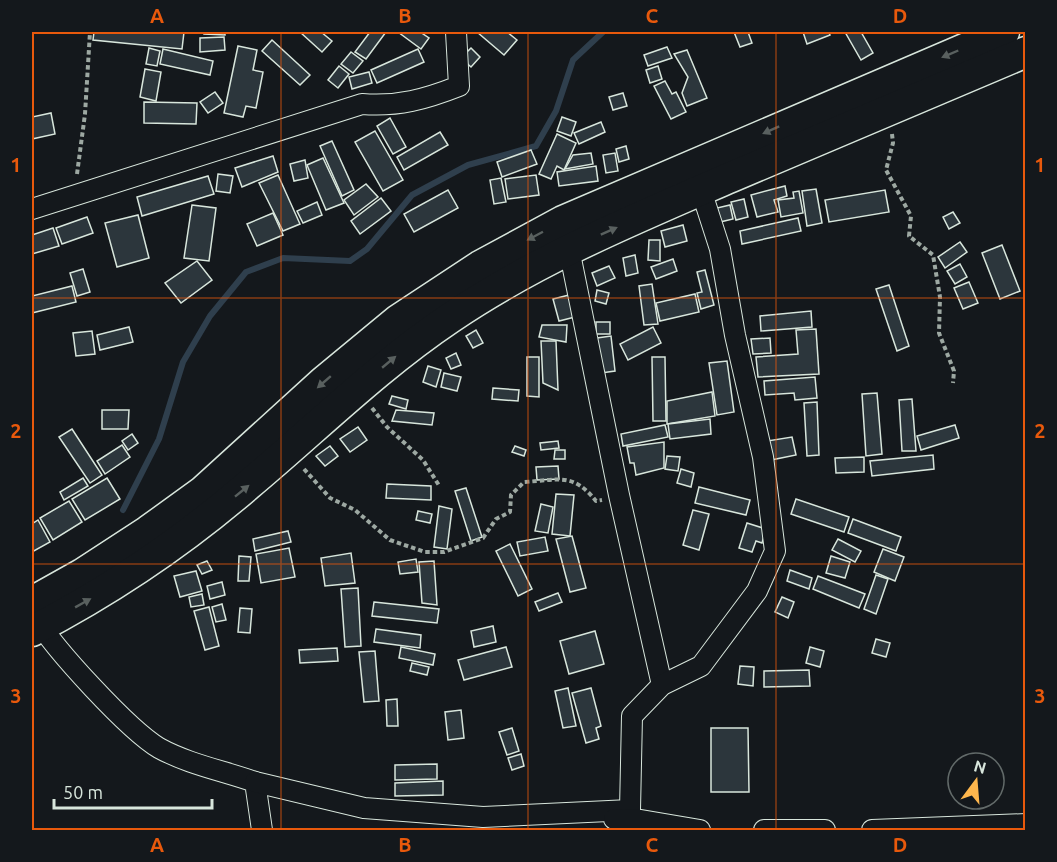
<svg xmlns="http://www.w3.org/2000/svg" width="1057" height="862" font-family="Ubuntu,sans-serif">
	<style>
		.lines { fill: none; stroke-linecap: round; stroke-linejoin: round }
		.stream { stroke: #2f3f4d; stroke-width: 6 }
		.building { fill: #2c363c; stroke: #d8e6dc; stroke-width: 1.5 }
		.street-casing { stroke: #d8e6dc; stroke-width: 22 }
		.primary-casing { stroke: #d8e6dc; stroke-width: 33 }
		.path { stroke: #9da8a2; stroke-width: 4; stroke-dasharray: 4.5 3; stroke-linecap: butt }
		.street { stroke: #14181c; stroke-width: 20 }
		.primary { stroke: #14181c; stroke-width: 30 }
		.oneway { fill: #59605f }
		.grid { fill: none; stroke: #e8590c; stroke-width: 1.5; stroke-opacity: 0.55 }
		.neatline { fill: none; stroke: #e8590c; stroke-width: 2 }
		.grid-label { font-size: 20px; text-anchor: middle; font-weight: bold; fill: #e8590c }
	</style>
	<rect width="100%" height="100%" fill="#14181c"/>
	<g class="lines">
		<path class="stream" d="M 123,510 L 159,439 L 183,362 L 210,316 L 246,272 L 283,258 L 350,261 L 367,249 L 412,195 L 468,165 L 536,146 L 556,111 L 573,60 L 603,32"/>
	</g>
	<g class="building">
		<path d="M 94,32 L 184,32 L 182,49 L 93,40 Z"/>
		<path d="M 204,32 L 225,32 L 225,35 L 204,34 Z"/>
		<path d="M 300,32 L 321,32 L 332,41 L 322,52 Z"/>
		<path d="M 370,32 L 386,32 L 366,59 L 355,52 Z"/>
		<path d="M 398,32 L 420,32 L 429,38 L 421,49 Z"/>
		<path d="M 477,32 L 507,32 L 517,40 L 504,55 Z"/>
		<path d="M 734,32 L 748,32 L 752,43 L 740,47 Z"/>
		<path d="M 803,32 L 829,32 L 830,35 L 807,44 Z"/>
		<path d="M 845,32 L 861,32 L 873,53 L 861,60 Z"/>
		<path d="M 224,37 L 225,50 L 200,52 L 200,38 Z"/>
		<path d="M 272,40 L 310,75 L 300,85 L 262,51 Z"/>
		<path d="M 238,46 L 257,50 L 253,70 L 263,72 L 256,108 L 246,106 L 243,117 L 224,113 Z"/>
		<path d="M 667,47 L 672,58 L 648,66 L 644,55 Z"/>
		<path d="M 149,48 L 160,51 L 157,66 L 146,64 Z"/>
		<path d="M 471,48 L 480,57 L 471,67 L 461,58 Z"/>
		<path d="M 163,49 L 213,61 L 210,75 L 160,64 Z"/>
		<path d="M 418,49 L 424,62 L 377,83 L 371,70 Z"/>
		<path d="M 687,50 L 707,98 L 687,106 L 682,93 L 688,77 L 674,54 Z"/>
		<path d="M 351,52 L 363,61 L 353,73 L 341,64 Z"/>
		<path d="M 339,66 L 349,74 L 338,88 L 328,80 Z"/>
		<path d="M 658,66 L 662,79 L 650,83 L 646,70 Z"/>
		<path d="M 145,69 L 161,72 L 156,101 L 140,97 Z"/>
		<path d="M 369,72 L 372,83 L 352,89 L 349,77 Z"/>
		<path d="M 665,81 L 672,94 L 676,92 L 686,112 L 671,119 L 654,86 Z"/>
		<path d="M 215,92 L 223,103 L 208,113 L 200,102 Z"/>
		<path d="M 623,93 L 627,106 L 613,110 L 609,97 Z"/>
		<path d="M 144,102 L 197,103 L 196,124 L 144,123 Z"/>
		<path d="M 51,113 L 55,134 L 32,139 L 32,117 Z"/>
		<path d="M 562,117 L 576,122 L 571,136 L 557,131 Z"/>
		<path d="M 390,118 L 406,147 L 393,154 L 377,126 Z"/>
		<path d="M 601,122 L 605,132 L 579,144 L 574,133 Z"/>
		<path d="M 375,131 L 403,180 L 383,191 L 355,142 Z"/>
		<path d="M 440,132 L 448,145 L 404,170 L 397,157 Z"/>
		<path d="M 557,134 L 576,143 L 564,170 L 557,166 L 551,179 L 539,174 Z"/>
		<path d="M 332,141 L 354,190 L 342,196 L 320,146 Z"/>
		<path d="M 626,146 L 629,159 L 619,162 L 616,149 Z"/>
		<path d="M 531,150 L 537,164 L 502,177 L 497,162 Z"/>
		<path d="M 591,153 L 593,164 L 565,169 L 573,155 Z"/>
		<path d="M 615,153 L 618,171 L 606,173 L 603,155 Z"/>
		<path d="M 273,156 L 278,172 L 242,187 L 235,168 Z"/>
		<path d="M 323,158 L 344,203 L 326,210 L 307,165 Z"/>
		<path d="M 305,160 L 308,178 L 294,181 L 290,164 Z"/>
		<path d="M 596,166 L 598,181 L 559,186 L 557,172 Z"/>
		<path d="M 218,174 L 233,176 L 230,193 L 216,191 Z"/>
		<path d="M 278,175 L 300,224 L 283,231 L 259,183 Z"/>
		<path d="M 536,175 L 539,195 L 508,199 L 505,179 Z"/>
		<path d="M 208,176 L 214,194 L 142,216 L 137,197 Z"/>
		<path d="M 501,178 L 506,202 L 494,204 L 490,180 Z"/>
		<path d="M 366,184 L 378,197 L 354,215 L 344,200 Z"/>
		<path d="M 785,186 L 787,196 L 774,200 L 778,212 L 757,217 L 751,195 Z"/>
		<path d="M 816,189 L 822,223 L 807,226 L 802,191 Z"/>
		<path d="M 448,190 L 458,208 L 414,232 L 404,214 Z"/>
		<path d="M 885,190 L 889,212 L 829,222 L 825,200 Z"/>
		<path d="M 799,191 L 803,213 L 781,217 L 778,200 L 794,198 L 793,192 Z"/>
		<path d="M 381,198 L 391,211 L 360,234 L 351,221 Z"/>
		<path d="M 744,199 L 748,217 L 736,220 L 731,202 Z"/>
		<path d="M 317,202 L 322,215 L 303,223 L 297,211 Z"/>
		<path d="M 192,205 L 216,208 L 209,261 L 184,258 Z"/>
		<path d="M 730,205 L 733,219 L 720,222 L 717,208 Z"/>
		<path d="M 953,212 L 960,223 L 949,229 L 943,217 Z"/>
		<path d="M 273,213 L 283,235 L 257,246 L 247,224 Z"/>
		<path d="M 138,215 L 149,258 L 117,267 L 105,223 Z"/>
		<path d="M 87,217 L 93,233 L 62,244 L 56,228 Z"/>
		<path d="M 798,218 L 801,231 L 742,244 L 740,231 Z"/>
		<path d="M 683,225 L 687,241 L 665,247 L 661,231 Z"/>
		<path d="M 53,228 L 59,246 L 32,254 L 32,235 Z"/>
		<path d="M 649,240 L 660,240 L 660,261 L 648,260 Z"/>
		<path d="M 960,242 L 967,252 L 945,268 L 938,257 Z"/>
		<path d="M 1002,245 L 1020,291 L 1000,299 L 982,253 Z"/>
		<path d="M 635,255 L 638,273 L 626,276 L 623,258 Z"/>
		<path d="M 673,259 L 677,271 L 656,279 L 651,267 Z"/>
		<path d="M 197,261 L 212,280 L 181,303 L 165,283 Z"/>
		<path d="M 960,264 L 967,277 L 955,284 L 947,271 Z"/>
		<path d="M 609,266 L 615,278 L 597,286 L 592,273 Z"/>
		<path d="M 83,269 L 90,292 L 77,296 L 70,273 Z"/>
		<path d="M 705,270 L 714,305 L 701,309 L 697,293 L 702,292 L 697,272 Z"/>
		<path d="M 969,282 L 978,303 L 963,309 L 954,288 Z"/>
		<path d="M 652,284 L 658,324 L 644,325 L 639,286 Z"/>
		<path d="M 889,285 L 909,346 L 897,351 L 876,289 Z"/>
		<path d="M 72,286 L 76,302 L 32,313 L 32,296 Z"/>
		<path d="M 597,290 L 609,293 L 606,304 L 595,301 Z"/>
		<path d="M 573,294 L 579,316 L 559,321 L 553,299 Z"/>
		<path d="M 695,294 L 699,312 L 660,321 L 656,303 Z"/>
		<path d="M 811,311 L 812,327 L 761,331 L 760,316 Z"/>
		<rect x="596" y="322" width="14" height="12"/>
		<path d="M 542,325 L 567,325 L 566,342 L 539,337 Z"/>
		<path d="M 129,327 L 133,342 L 100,350 L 97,335 Z"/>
		<path d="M 653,327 L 661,343 L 628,360 L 620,344 Z"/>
		<path d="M 816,329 L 819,374 L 758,377 L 756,357 L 798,354 L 796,330 Z"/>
		<path d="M 476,330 L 483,343 L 473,348 L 466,336 Z"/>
		<path d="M 92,331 L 95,354 L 76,356 L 73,333 Z"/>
		<path d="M 611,336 L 615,371 L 601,373 L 597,338 Z"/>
		<path d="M 770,338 L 771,353 L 753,354 L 751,339 Z"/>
		<path d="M 541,341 L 556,341 L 558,390 L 543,383 Z"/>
		<path d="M 456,353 L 461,365 L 451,369 L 446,358 Z"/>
		<path d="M 527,357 L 539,357 L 539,397 L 527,396 Z"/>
		<path d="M 652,357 L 665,357 L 666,421 L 653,421 Z"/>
		<path d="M 727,361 L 734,412 L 717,415 L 709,363 Z"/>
		<path d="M 428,366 L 441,370 L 436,387 L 423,382 Z"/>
		<path d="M 444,373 L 461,377 L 457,391 L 441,387 Z"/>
		<path d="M 815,377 L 817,398 L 795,400 L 794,393 L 765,395 L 764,381 Z"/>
		<path d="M 493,388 L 519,390 L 518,401 L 492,399 Z"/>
		<path d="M 712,392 L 715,416 L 667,424 L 667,401 Z"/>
		<path d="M 877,393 L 882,454 L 866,456 L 862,394 Z"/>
		<path d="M 392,396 L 408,400 L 406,409 L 389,404 Z"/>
		<path d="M 912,399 L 916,451 L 902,451 L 899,400 Z"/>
		<path d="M 817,402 L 819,455 L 807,456 L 804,403 Z"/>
		<path d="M 102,410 L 129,410 L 128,429 L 102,429 Z"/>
		<path d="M 396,410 L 434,413 L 432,425 L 392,421 Z"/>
		<path d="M 710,419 L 711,434 L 670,439 L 668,424 Z"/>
		<path d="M 665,425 L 668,437 L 623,446 L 621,434 Z"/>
		<path d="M 955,425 L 959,438 L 921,450 L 917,436 Z"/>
		<path d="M 358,427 L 367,440 L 350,452 L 340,439 Z"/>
		<path d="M 72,429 L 102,475 L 90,483 L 59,437 Z"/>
		<path d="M 132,434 L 138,443 L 128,450 L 122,441 Z"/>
		<path d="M 792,437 L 796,455 L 771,460 L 767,441 Z"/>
		<path d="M 558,441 L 559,448 L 541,450 L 540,443 Z"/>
		<path d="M 664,442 L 664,468 L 636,475 L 634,463 L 630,463 L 627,447 Z"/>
		<path d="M 122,445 L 130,457 L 105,474 L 97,461 Z"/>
		<path d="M 330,446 L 338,456 L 325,466 L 316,456 Z"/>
		<path d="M 515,446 L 526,450 L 524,456 L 512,452 Z"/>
		<path d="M 555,450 L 565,450 L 565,459 L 554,459 Z"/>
		<path d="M 933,455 L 934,469 L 872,476 L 870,461 Z"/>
		<path d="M 667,456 L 680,457 L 678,471 L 665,469 Z"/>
		<path d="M 864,457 L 864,472 L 836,473 L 835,458 Z"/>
		<path d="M 558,466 L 559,479 L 537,480 L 536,467 Z"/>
		<path d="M 681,469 L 694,473 L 691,487 L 677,483 Z"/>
		<path d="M 83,478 L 88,486 L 64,500 L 60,492 Z"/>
		<path d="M 107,478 L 120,499 L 85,520 L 72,499 Z"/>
		<path d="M 387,484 L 431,486 L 431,500 L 386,498 Z"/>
		<path d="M 699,487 L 750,500 L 746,515 L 695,503 Z"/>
		<path d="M 466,488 L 482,537 L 471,541 L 455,491 Z"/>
		<path d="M 556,494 L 574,495 L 570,536 L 552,534 Z"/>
		<path d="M 796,499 L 849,517 L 844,532 L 791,514 Z"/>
		<path d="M 69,501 L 82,522 L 53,540 L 40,518 Z"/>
		<path d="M 541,504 L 553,507 L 548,533 L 535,531 Z"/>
		<path d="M 439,506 L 452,509 L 447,549 L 434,547 Z"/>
		<path d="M 693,510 L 709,514 L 699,550 L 683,545 Z"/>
		<path d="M 418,511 L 432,514 L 430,523 L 416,520 Z"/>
		<path d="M 853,519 L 901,537 L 896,551 L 848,533 Z"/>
		<path d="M 38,520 L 50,542 L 32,552 L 32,524 Z"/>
		<path d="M 747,523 L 766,529 L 762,543 L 756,541 L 752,552 L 739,548 Z"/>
		<path d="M 288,531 L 291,542 L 255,551 L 253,539 Z"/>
		<path d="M 572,536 L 586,588 L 570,592 L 556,539 Z"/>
		<path d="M 545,537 L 548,551 L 520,556 L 517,542 Z"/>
		<path d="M 838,539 L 861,551 L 855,562 L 832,550 Z"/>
		<path d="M 510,544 L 532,589 L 518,596 L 496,551 Z"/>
		<path d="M 289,548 L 295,577 L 261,583 L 256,554 Z"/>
		<path d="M 883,549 L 904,557 L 895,581 L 874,572 Z"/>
		<path d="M 351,553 L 355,583 L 325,586 L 321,558 Z"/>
		<path d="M 239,556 L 251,557 L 249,581 L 238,581 Z"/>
		<path d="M 831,556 L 850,562 L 845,578 L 826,573 Z"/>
		<path d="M 416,559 L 418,572 L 400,574 L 398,562 Z"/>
		<path d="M 207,561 L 212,570 L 202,574 L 197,565 Z"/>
		<path d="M 434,561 L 437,605 L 422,603 L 419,562 Z"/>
		<path d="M 790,570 L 812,578 L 809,589 L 787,581 Z"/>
		<path d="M 196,571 L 202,591 L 180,597 L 174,576 Z"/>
		<path d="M 876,575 L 888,579 L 876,614 L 864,609 Z"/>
		<path d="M 818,576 L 865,594 L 859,608 L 813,589 Z"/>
		<path d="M 222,582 L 225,595 L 210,599 L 207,586 Z"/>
		<path d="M 358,588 L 361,646 L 345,647 L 341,589 Z"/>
		<path d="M 558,593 L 562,602 L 539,611 L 535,602 Z"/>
		<path d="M 202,594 L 204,605 L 191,607 L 189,597 Z"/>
		<path d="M 782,597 L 794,602 L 788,618 L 775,612 Z"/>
		<path d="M 374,602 L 439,609 L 437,623 L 372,616 Z"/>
		<path d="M 222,604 L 226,620 L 216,622 L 212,607 Z"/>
		<path d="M 209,607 L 219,646 L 205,650 L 194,611 Z"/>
		<path d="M 240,608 L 252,609 L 250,633 L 238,632 Z"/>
		<path d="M 493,626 L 496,642 L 474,647 L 471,631 Z"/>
		<path d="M 376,629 L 421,635 L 420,648 L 374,642 Z"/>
		<path d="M 595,631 L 604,664 L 569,674 L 560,641 Z"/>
		<path d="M 876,639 L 890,643 L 886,657 L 872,653 Z"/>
		<path d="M 401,647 L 435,654 L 433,665 L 399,658 Z"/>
		<path d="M 506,647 L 512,667 L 464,680 L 458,660 Z"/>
		<path d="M 810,647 L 824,651 L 820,667 L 806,663 Z"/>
		<path d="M 337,648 L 338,661 L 300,663 L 299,650 Z"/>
		<path d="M 375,651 L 379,701 L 364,702 L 359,652 Z"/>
		<path d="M 412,663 L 429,667 L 427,675 L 410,671 Z"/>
		<path d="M 740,666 L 754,667 L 753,686 L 738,684 Z"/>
		<path d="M 809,670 L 810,686 L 764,687 L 764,671 Z"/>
		<path d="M 568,688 L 576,726 L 563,728 L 555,691 Z"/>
		<path d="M 591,688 L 601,726 L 596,728 L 599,739 L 586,743 L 572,693 Z"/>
		<path d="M 397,699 L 398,726 L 387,726 L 386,700 Z"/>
		<path d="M 461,710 L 464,738 L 448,740 L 445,712 Z"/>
		<path d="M 512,728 L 519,751 L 507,755 L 499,732 Z"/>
		<path d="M 711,728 L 748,728 L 749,792 L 711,792 Z"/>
		<path d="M 521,754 L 524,766 L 512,770 L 508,758 Z"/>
		<path d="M 437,764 L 437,779 L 395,780 L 395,765 Z"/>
		<path d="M 443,781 L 443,795 L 395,796 L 395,783 Z"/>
	</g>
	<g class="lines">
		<defs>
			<g id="street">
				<path d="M 32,209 L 362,104 C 398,107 426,99 459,86 L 456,32"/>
				<path d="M 569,249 L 619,495 L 662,685"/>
				<path d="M 36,618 C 54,649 129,730 159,748 C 188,764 224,771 255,782 L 262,830"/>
				<path d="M 255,782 L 364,808 L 483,817 L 630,810 L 632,716 L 662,685 L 701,666 L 757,591 L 775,551 L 763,457 L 735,335 L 720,249 L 701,190"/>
				<path d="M 614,819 L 641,820 L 700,830"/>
				<path d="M 764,830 L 825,830"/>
				<path d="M 872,830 L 1026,824"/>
			</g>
			<g id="primary">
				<path d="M 32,602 L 82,574 L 148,531 L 202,492 L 323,382 L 398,320 L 480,266 L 563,221 L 1004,32"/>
				<path d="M 32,631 C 109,591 182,542 248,485 C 315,429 377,367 450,318 C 537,259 634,219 731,177 C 829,136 927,93 1026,52"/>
			</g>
		</defs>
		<use href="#street" class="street-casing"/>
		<use href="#primary" class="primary-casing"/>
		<g class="path">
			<path d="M 892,134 L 893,143 L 886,170 L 911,216 L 909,236 L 933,255 L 940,297 L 939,333 L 954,371 L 953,383"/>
			<path d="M 77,174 L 85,114 L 90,32"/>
			<path d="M 372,408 L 387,427 L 423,460 L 440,487"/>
			<path d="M 304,469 L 330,498 L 355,510 L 390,540 L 425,552 L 444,552 L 483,538 L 496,519 L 510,512 L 511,495 L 524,482 C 558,480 573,472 596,501 L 602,500"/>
		</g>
		<use href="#street" class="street"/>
		<use href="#primary" class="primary"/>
	</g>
	<defs><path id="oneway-solid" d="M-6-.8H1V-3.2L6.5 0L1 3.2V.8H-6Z" transform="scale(1.5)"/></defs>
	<g class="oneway">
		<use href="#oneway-solid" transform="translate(950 54) rotate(157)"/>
		<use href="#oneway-solid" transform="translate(771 130) rotate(156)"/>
		<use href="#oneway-solid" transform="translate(609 231) rotate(-24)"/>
		<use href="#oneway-solid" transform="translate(535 236) rotate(152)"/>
		<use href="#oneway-solid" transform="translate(389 362) rotate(-40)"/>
		<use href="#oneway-solid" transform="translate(324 382) rotate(139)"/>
		<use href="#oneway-solid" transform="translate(242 491) rotate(-39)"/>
		<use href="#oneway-solid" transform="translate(83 603) rotate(-29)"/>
	</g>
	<path class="grid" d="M 281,32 L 281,830M 528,32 L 528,830M 776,32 L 776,830M 32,298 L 1026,298M 32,564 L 1026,564"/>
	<rect width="1057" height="862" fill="none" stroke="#14181c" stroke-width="66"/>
	<g transform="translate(976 781) rotate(16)"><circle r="28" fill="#14181c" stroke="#626a69" stroke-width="1.5"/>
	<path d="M0-4.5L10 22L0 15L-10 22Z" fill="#ffb74d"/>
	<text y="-9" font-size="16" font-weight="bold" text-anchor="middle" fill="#d8e6dc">N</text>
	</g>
	<path d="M54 799v9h158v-9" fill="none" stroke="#d8e6dc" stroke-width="3"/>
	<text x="63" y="799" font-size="18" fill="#d8e6dc" stroke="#14181c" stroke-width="4.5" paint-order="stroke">50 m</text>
	<rect x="33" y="33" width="991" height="796" class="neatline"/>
	<g class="grid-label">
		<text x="157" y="23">A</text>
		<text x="405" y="23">B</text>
		<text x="652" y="23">C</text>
		<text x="900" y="23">D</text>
		<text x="16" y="172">1</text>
		<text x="1040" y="172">1</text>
		<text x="16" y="438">2</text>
		<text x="1040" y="438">2</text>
		<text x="16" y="703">3</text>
		<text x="1040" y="703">3</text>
		<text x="157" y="852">A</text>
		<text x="405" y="852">B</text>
		<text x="652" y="852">C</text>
		<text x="900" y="852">D</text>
	</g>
</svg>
